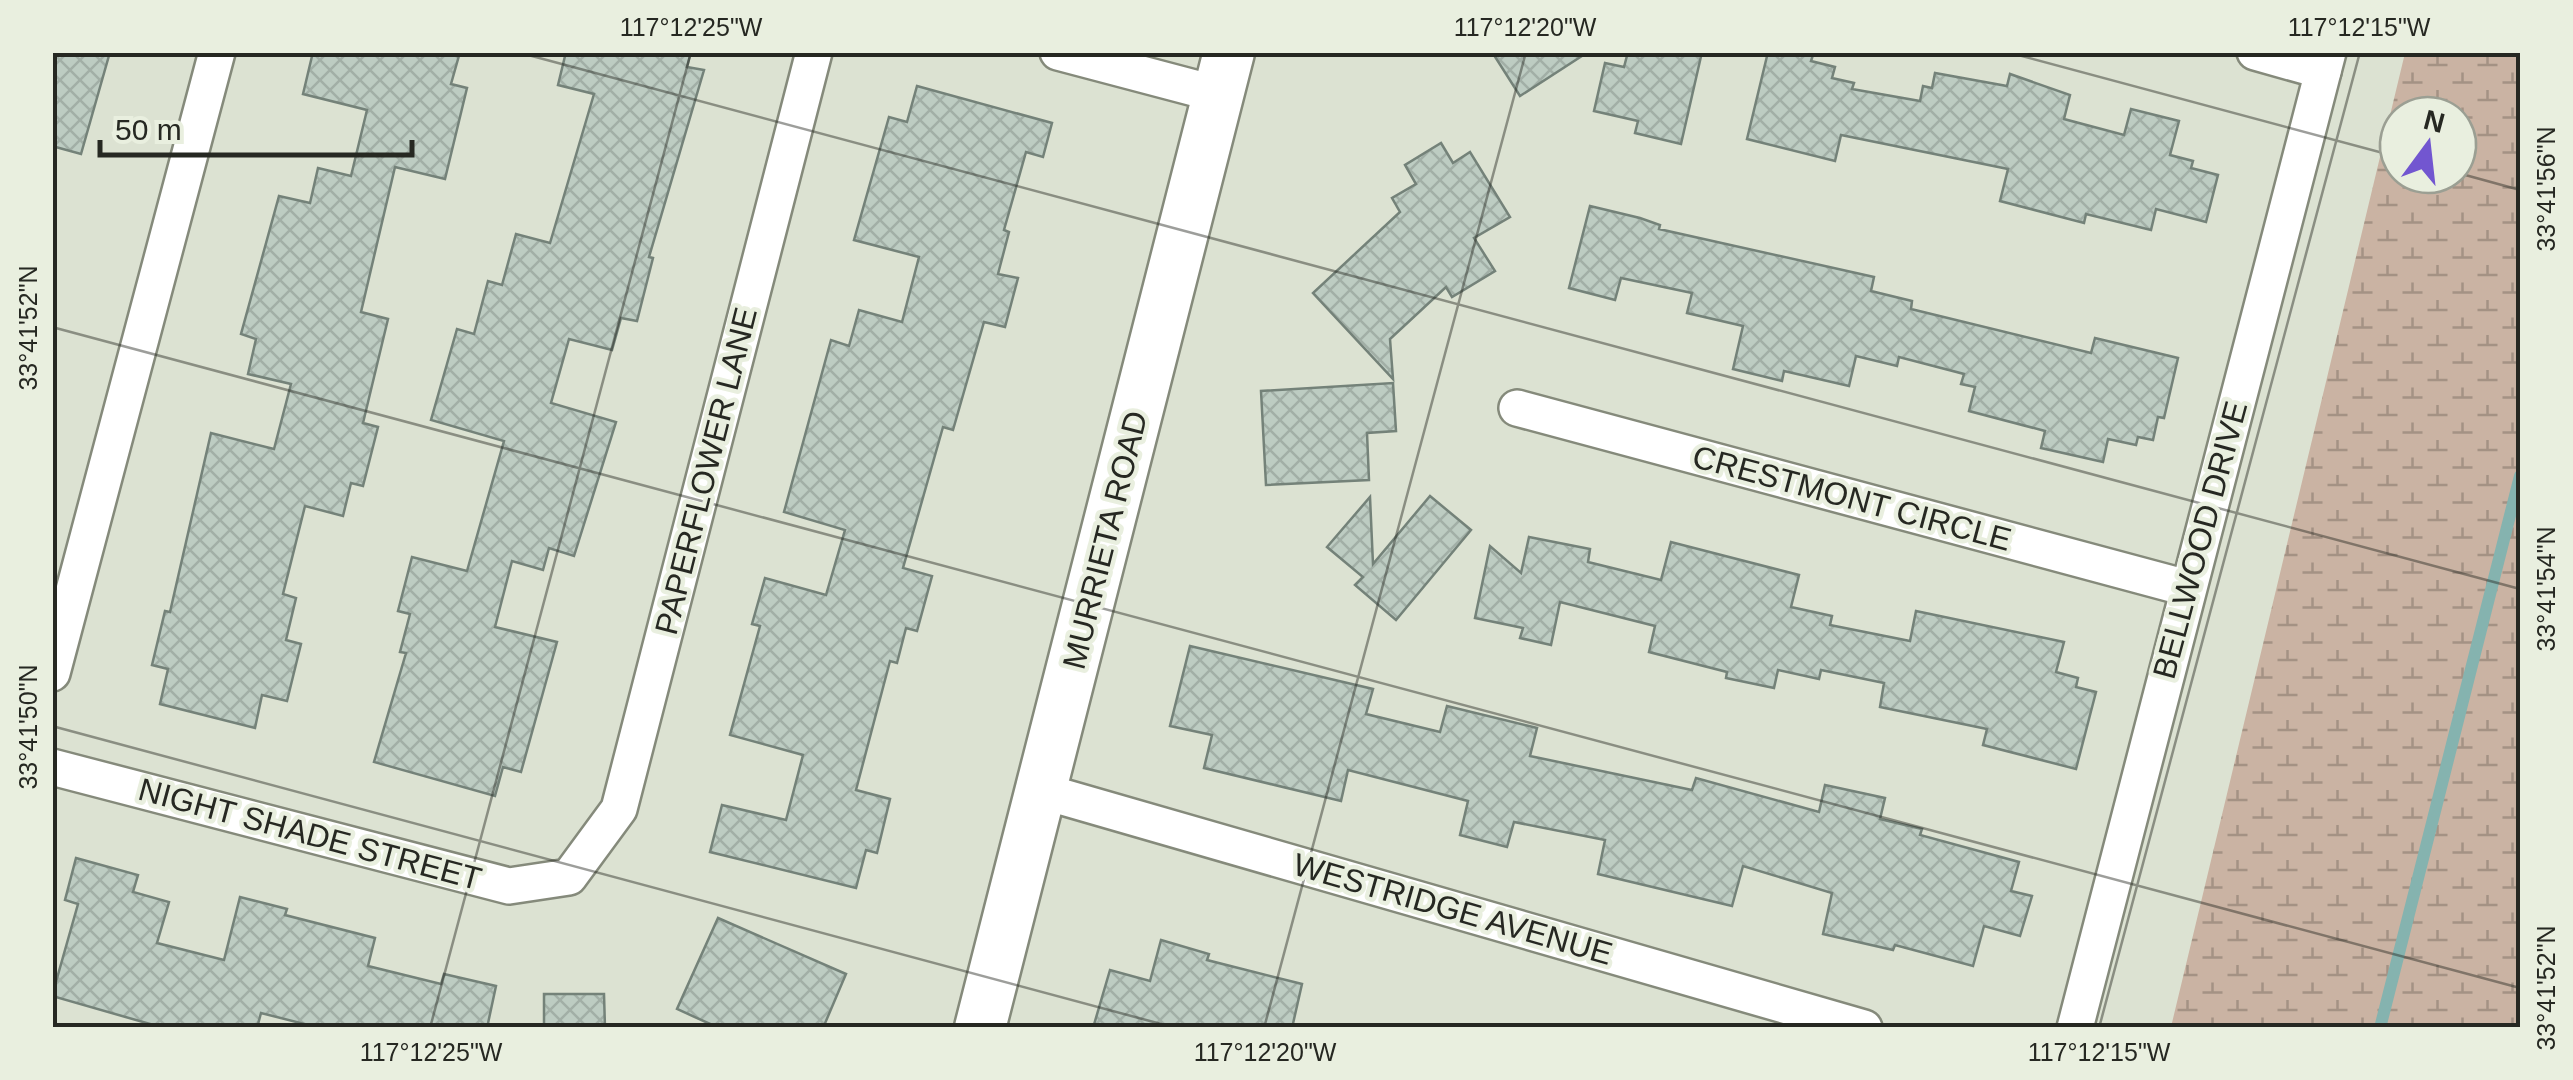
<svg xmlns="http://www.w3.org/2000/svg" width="2573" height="1080" font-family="Helvetica,sans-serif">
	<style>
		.wetland { fill: url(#wetland-marsh); fill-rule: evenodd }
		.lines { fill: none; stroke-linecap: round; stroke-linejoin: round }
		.stream { stroke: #85b3af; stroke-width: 12 }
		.building { fill: url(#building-cross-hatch); stroke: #748279; stroke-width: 2.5 }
		.street-casing { stroke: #858a7b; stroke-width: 40 }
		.secondary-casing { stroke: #858a7b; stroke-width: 55 }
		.street { stroke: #fff; stroke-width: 35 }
		.secondary { stroke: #fff; stroke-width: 50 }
		.ticks { fill: none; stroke: #262822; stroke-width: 2.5; stroke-opacity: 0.45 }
		.labels { text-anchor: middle; stroke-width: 9; stroke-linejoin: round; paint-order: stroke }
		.street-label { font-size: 32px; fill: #262822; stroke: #e9efdf }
		.neatline { fill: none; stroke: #262822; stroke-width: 4 }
		.ticks-label { font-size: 25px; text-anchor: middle; fill: #262822 }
	</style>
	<defs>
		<pattern id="wetland-marsh" width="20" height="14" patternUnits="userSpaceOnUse" patternTransform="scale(2.5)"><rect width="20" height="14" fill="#cab3a3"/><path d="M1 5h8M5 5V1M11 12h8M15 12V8" fill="none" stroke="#a49284"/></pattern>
		<pattern id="building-cross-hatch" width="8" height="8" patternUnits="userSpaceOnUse" patternTransform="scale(2.5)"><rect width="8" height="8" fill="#bdccc2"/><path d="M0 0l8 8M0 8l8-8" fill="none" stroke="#a2afa6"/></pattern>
	</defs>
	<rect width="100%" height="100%" fill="#dce2d2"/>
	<path class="wetland" d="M 2405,53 L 2520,53 L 2520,1027 L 2171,1027 ZM 2398,115 L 2458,115 L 2458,175 L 2398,175 Z"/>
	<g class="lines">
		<path class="stream" d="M 2380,1028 L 2520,476"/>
	</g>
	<g class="building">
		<path d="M 52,52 L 110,52 L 81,154 L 52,146 Z"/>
		<path d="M 313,52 L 460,52 L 451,84 L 467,88 L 445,179 L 395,167 L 361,312 L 388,319 L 363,423 L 378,427 L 363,486 L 351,483 L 343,516 L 305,506 L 283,594 L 296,598 L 286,640 L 301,644 L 287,701 L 262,695 L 255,728 L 160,704 L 168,669 L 152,665 L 165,611 L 170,612 L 211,433 L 274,449 L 291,384 L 248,374 L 256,339 L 241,334 L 279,196 L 310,203 L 318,168 L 351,176 L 367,110 L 303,94 Z"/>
		<path d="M 566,52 L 691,52 L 687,67 L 704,70 L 649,257 L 653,258 L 637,321 L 621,318 L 612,350 L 569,339 L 551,403 L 616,422 L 574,556 L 549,548 L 543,570 L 512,561 L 495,627 L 557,642 L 521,772 L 503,767 L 495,796 L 374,762 L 406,653 L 400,652 L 410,614 L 398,611 L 412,557 L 467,571 L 504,441 L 431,420 L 457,329 L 474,334 L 488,281 L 502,285 L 516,234 L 550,243 L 594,94 L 558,85 Z"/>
		<path d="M 1492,52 L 1588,52 L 1520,96 Z"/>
		<path d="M 1628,52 L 1702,52 L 1681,144 L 1635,133 L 1638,121 L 1594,111 L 1605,63 L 1624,67 Z"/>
		<path d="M 1768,52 L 1814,52 L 1811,61 L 1835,67 L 1832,78 L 1854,83 L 1852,89 L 1920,101 L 1923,86 L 1932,88 L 1935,73 L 2007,86 L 2010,74 L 2070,95 L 2064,119 L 2124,135 L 2131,109 L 2179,121 L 2170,155 L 2193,161 L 2191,168 L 2218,175 L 2206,222 L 2156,209 L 2151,230 L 2086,214 L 2084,223 L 2000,201 L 2008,169 L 1841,135 L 1835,161 L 1747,139 Z"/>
		<path d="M 917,86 L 1052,123 L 1043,157 L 1026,152 L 1004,230 L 1009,232 L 998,274 L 1018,278 L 1005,327 L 984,322 L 953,430 L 943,427 L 903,568 L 932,576 L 917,631 L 906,628 L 897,663 L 890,661 L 856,790 L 890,799 L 877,853 L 866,850 L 856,888 L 710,852 L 722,805 L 786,820 L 803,755 L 730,735 L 760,626 L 752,624 L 765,578 L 826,595 L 845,530 L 784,512 L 831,340 L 849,346 L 859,310 L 902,322 L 919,257 L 854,240 L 889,117 L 907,122 Z"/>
		<path d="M 1441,143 L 1453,163 L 1470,152 L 1510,217 L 1474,238 L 1495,271 L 1452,297 L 1446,287 L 1390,339 L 1393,379 L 1313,293 L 1400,212 L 1392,198 L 1416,184 L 1405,165 Z"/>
		<path d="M 1590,206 L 1640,218 L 1660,225 L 1659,229 L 1874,277 L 1871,291 L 1912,301 L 1911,309 L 2091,353 L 2095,338 L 2178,358 L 2164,418 L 2158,417 L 2153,440 L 2138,437 L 2136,445 L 2108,439 L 2103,462 L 2041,448 L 2045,431 L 1969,411 L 1975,387 L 1961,384 L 1964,374 L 1899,357 L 1897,366 L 1856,356 L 1849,386 L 1784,371 L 1782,381 L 1733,369 L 1743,326 L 1687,313 L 1692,293 L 1621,278 L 1615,300 L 1569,288 Z"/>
		<path d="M 1393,383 L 1396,431 L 1367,433 L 1369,480 L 1266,485 L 1261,391 Z"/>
		<path d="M 1430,496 L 1471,530 L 1396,620 L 1355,585 L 1363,577 L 1327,547 L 1370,497 L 1373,564 Z"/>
		<path d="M 1529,537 L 1590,549 L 1588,562 L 1661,580 L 1671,542 L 1799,575 L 1791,607 L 1832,616 L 1830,625 L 1910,641 L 1916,611 L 2064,642 L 2056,672 L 2078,678 L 2076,687 L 2096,692 L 2076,769 L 1983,745 L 1987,729 L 1880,707 L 1884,683 L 1821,670 L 1819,679 L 1778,670 L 1774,688 L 1726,678 L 1727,672 L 1649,652 L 1655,626 L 1560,602 L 1551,645 L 1520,638 L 1523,628 L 1475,618 L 1490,546 L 1521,573 Z"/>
		<path d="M 1190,646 L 1373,689 L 1366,714 L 1440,732 L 1447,706 L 1537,728 L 1530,756 L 1692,790 L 1696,778 L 1819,812 L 1825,785 L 1885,798 L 1880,819 L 1922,829 L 1920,835 L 2019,862 L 2011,891 L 2032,896 L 2020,936 L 1984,926 L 1973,966 L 1895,945 L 1893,950 L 1823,934 L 1832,893 L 1743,866 L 1732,906 L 1598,874 L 1605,840 L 1514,822 L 1507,847 L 1460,835 L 1468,801 L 1348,770 L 1341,801 L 1204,768 L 1212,735 L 1170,726 Z"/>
		<path d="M 76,858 L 138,875 L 133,892 L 169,902 L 157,943 L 224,960 L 240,897 L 287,909 L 285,915 L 375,938 L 368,966 L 441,984 L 444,974 L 496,986 L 487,1028 L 320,1028 L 261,1013 L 257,1028 L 164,1028 L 52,996 L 78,904 L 65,900 Z"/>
		<path d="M 718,918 L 846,974 L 823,1028 L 719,1028 L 677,1009 Z"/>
		<path d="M 1161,940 L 1209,954 L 1207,960 L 1302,984 L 1292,1028 L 1093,1028 L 1110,970 L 1150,981 Z"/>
		<path d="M 544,994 L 604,994 L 605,1028 L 544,1028 Z"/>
	</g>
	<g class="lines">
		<defs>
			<g id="street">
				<path d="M 1058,52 L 1217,94"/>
				<path d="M 2255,52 L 2323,71"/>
				<path d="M 1517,408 L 2187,588"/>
				<path d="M 52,673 L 217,52"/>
				<path d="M 52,767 L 509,886 L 569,877 L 619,809 L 814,52"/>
				<path d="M 1042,791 L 1864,1028"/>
				<path d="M 2075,1028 L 2328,52"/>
			</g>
			<path id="secondary" d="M 980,1028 L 1229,52"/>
		</defs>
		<use href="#street" class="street-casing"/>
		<use href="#secondary" class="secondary-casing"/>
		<use href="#street" class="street"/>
		<use href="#secondary" class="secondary"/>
	</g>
	<path class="ticks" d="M 517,52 L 2520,589M 2007,52 L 2398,157M 2458,173 L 2520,190M 52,327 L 2520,988M 52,726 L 1176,1028M 430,1028 L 691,52M 1264,1028 L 1526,52M 2099,1028 L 2360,52"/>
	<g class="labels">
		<g class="street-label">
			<text transform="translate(706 471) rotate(-76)" y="11">PAPERFLOWER LANE</text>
			<text transform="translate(1852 498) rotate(15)" y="11">CRESTMONT CIRCLE</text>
			<text transform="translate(1105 540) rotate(-76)" y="11">MURRIETA ROAD</text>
			<text transform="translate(2200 540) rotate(-75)" y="11">BELLWOOD DRIVE</text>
			<text transform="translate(310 834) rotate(15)" y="11">NIGHT SHADE STREET</text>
			<text transform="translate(1453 909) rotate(16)" y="11">WESTRIDGE AVENUE</text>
		</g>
	</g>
	<rect width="2573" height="1080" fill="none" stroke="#e9efdf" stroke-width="110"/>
	<g transform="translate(2428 145) rotate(15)"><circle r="48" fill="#e9efdf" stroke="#9b9f93" stroke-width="2.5"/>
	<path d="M0-8L18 38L0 25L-18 38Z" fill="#7256d0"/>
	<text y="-15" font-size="28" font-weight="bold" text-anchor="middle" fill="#262822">N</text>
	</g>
	<path d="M100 140v15h312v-15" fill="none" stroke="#262822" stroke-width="5"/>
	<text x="115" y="140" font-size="30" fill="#262822" stroke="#e9efdf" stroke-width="8" paint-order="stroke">50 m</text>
	<rect x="55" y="55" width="2463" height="970" class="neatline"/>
	<g class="ticks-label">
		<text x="691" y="36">117°12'25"W</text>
		<text x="1525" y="36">117°12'20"W</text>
		<text x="2359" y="36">117°12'15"W</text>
		<text transform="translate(2546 189) rotate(-90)" y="9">33°41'56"N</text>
		<text transform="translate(28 328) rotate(-90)" y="9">33°41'52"N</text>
		<text transform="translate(2546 589) rotate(-90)" y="9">33°41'54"N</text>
		<text transform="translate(28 727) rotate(-90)" y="9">33°41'50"N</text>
		<text transform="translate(2546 988) rotate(-90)" y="9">33°41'52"N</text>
		<text x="431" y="1061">117°12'25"W</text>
		<text x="1265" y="1061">117°12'20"W</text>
		<text x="2099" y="1061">117°12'15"W</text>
	</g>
</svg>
